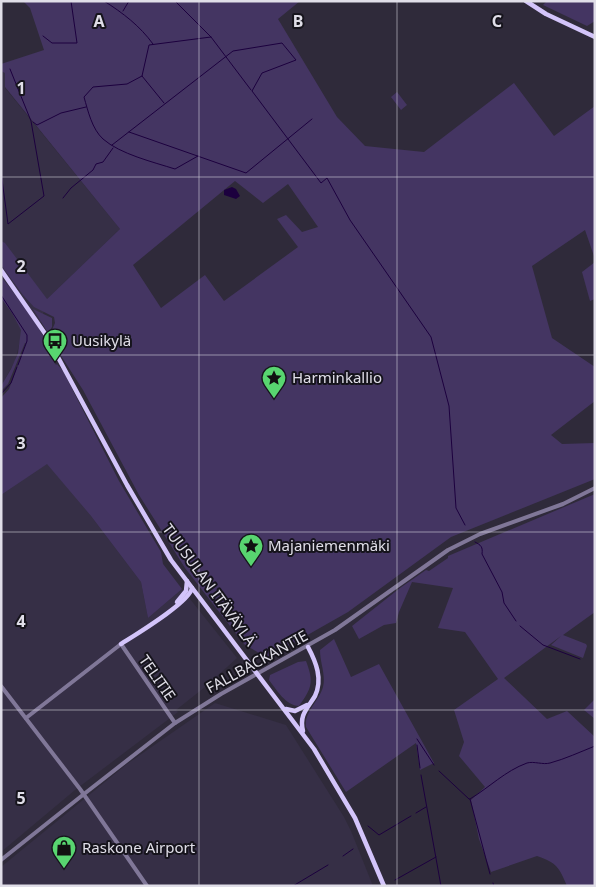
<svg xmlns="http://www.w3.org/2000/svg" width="596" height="887" font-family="'Noto Sans',sans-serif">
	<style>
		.built { fill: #362f46 }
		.green { fill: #443562; fill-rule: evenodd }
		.water { fill: #1c003e }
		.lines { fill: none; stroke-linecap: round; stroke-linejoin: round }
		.stream { stroke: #1c003e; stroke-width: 1 }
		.minor { stroke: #807798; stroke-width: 4 }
		.major { stroke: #d3c4fa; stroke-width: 4.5 }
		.grid { fill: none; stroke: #e0dee8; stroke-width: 1; stroke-opacity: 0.55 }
		.labels { text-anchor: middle; stroke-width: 4; stroke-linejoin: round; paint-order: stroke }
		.poi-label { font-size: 15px; fill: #e0dee8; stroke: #16141c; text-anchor: start }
		.street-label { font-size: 15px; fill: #e0dee8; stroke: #16141c }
		.grid-label { font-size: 16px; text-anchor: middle; font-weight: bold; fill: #e0dee8; stroke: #16141c; stroke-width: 4; stroke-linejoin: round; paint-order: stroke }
	</style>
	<rect width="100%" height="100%" fill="#2f2a3a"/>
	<g class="built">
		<path d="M 1,71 L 5,72 L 5,88 L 120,229 L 47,299 L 39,330 L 20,341 L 15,361 L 1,386 Z"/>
		<path d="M 47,463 L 91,516 L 141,582 L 148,618 L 182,589 L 237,658 L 205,687 L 176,710 L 178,712 L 75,790 L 1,852 L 1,495 Z"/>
		<path d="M 215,703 L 286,725 L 344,817 L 351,831 L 373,886 L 1,886 L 1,867 L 127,764 Z"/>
	</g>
	<g class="green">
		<path d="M 23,1 L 300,1 L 278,19 L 337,117 L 365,146 L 424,152 L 514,83 L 554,136 L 595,106 L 595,259 L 585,230 L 532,266 L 552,338 L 595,367 L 595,401 L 551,435 L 562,444 L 595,443 L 595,479 L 451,537 L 348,612 L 267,658 L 244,644 L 185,568 L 139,495 L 83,390 L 49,337 L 55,323 L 54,317 L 34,307 L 23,295 L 1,265 L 1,241 L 5,243 L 47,299 L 120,229 L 5,87 L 5,73 L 1,71 L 1,64 L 44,50 L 30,8 ZM 235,181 L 263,203 L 288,184 L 318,227 L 302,232 L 286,215 L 277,219 L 298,247 L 224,301 L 205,275 L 161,308 L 133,265 Z"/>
		<path d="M 547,1 L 595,1 L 595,21 L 587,26 L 543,5 Z"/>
		<path d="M 397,92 L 407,105 L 401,110 L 391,97 Z"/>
		<path d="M 595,262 L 595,299 L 590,301 L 582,272 Z"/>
		<path d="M 1,277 C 21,301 41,327 53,356 L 52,357 L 56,365 L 57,364 L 63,371 L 119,481 L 161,552 L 163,564 L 182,589 L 148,618 L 141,582 L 91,516 L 47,464 L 1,495 L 1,398 L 9,389 L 26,343 L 25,343 L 8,384 L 1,391 L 1,386 L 11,369 L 18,353 L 21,330 L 12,313 L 1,298 Z"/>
		<path d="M 33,309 L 52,318 L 52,327 L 48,333 Z"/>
		<path d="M 595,494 L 595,612 L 563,635 L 586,644 L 587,646 L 583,658 L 551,645 L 561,636 L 504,678 L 547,719 L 567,711 L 595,737 L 595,886 L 567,886 C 559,867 557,863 537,856 L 491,872 L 479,839 L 471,800 L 485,787 L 459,756 L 464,742 L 454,710 L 498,679 L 465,632 L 438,628 L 453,588 L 412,582 L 399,612 L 396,623 L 384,625 L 359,639 L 352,626 L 400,588 L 426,570 L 429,571 L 448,558 L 448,556 Z"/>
		<path d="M 334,639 L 351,677 L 379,664 L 434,763 L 420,770 L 416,743 L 346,792 L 306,727 C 304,712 319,701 323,687 C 326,675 320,663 320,650 Z"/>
		<path d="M 306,661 C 314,682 312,688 299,706 C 286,706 276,689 269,680 L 270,675 L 298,662 Z"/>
		<path d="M 595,699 L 595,719 L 584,710 Z"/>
	</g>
	<path class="water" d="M 232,187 L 236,189 L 240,196 L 236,199 L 224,195 L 224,190 Z"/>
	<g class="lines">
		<g class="stream">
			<path d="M 104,1 C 123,13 140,26 153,44"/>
			<path d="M 175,1 L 211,37 L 251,90"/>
			<path d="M 123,11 L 129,1"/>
			<path d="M 43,36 L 52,43 L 77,43 L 71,1"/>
			<path d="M 142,76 L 127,84 L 93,87 L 84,97 C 88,111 92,129 103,139 C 120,154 153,162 175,169 L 198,156"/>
			<path d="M 164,103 L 142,76 L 149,45 L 211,37"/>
			<path d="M 33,122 L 37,125 L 61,113 L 86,107"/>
			<path d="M 129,132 L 246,173 L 312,119"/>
			<path d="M 112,145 L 233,51 L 282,43 L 296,60 L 262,73 L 252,91 L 321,183 L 327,178 L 350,220 L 431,337 L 449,406 L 456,508 L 465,525"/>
			<path d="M 1,172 L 8,224 L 44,196 L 31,121 L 10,69"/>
			<path d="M 63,198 L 71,188 L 93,170 L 96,164 L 103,162 L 113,148"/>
			<path d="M 1,295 L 27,335 L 27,341 L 18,365"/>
			<path d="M 1,394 L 11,383 L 17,367"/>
			<path d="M 475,542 C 481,545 483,547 482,554 L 502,592 L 504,603 L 516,621"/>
			<path d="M 520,626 L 543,645 L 580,659"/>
			<path d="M 417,739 L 434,765"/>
			<path d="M 417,745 L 420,768"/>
			<path d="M 439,771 L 469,799 L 470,799 L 490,874"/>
			<path d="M 421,775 L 441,886"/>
			<path d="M 470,799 C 490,787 505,771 527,763 C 534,761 543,765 550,763 C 565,759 580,752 595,746"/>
			<path d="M 416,813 L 426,807"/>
			<path d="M 368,826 L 379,835 L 411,816"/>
			<path d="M 343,856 L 353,849"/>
			<path d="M 395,880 L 436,857"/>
			<path d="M 493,883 L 494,886"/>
			<path d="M 293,886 L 328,865"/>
		</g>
		<g class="minor">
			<path d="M 1,686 L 80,789 L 147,886"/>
			<path d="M 26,718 L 121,644 L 175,723"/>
			<path d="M 1,860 L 84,794 L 175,723 L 221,694 L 335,630 L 448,550 L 480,534 L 563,504 L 595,488"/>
		</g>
		<g class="major">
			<path d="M 526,1 L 546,14 L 595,37"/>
			<path d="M 1,270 L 46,335 L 127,485 L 171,560 L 314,749 L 355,818 L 384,886"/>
			<path d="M 177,602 L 186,591 L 187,581"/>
			<path d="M 121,644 C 135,635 190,602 192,588"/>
			<path d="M 286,709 L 295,711 L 307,705"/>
			<path d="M 303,731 C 299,715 307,709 315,696 C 323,679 316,662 308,647"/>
		</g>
	</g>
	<path class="grid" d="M 199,1 L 199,886M 397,1 L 397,886M 1,177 L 595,177M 1,355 L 595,355M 1,532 L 595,532M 1,710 L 595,710"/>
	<defs>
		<symbol id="bus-pin" viewBox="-11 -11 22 30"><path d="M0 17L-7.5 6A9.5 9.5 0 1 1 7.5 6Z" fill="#58d570" stroke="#16141c"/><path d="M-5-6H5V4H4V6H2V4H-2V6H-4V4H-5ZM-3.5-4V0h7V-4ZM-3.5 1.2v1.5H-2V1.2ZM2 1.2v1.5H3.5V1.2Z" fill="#111"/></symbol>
		<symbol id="sight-pin" viewBox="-11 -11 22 30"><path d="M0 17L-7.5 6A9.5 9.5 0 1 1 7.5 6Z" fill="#58d570" stroke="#16141c"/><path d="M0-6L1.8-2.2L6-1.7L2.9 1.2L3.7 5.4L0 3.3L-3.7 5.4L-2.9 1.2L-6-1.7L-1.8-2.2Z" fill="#111"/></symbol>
		<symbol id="shop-pin" viewBox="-11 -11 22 30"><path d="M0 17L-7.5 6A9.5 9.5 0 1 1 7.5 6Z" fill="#58d570" stroke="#16141c"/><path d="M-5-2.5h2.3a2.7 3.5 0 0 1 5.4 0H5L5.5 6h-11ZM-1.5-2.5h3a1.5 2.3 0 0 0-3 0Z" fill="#111"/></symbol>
	</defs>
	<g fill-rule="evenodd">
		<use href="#bus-pin" x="41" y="327" width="28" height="38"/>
		<use href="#sight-pin" x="260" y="364" width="28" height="38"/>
		<use href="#sight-pin" x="237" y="532" width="28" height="38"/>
		<use href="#shop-pin" x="50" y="834" width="28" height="38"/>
	</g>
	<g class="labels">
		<g class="poi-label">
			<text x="72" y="346">Uusikylä</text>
			<text x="292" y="383">Harminkallio</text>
			<text x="268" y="551">Majaniemenmäki</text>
			<text x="82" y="853">Raskone Airport</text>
		</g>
		<g class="street-label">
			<text transform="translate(209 585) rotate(54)" y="5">TUUSULAN ITÄVÄYLÄ</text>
			<text transform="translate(257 662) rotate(-29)" y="5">FALLBACKANTIE</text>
			<text transform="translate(157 678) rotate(55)" y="5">TELITIE</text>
		</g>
	</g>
	<g class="grid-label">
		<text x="99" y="27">A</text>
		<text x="298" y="27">B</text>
		<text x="497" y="27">C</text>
		<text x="21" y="94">1</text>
		<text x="21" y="272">2</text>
		<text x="21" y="449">3</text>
		<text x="21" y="627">4</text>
		<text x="21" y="804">5</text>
	</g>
	<rect width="596" height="887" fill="none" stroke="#e0dee8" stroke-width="5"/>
</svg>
